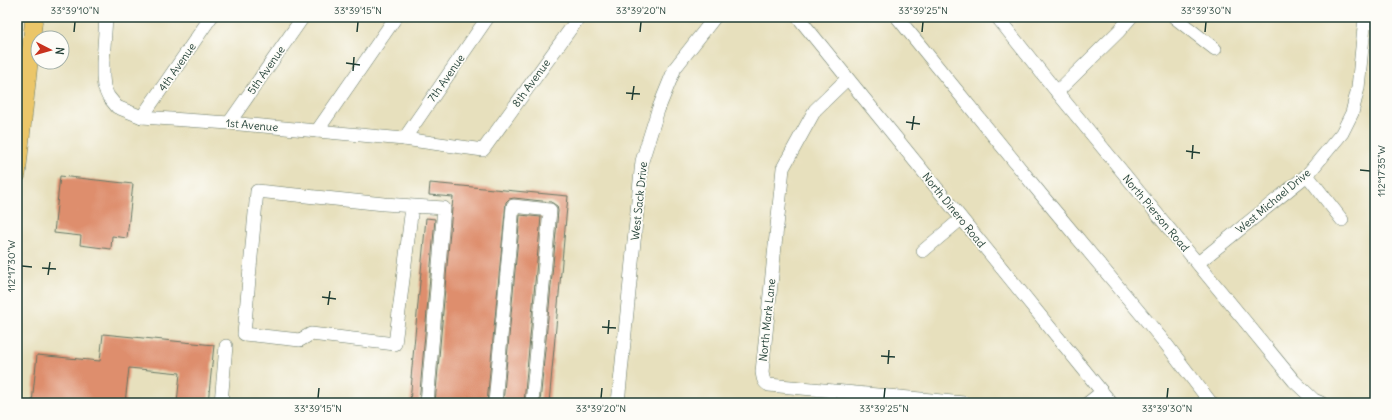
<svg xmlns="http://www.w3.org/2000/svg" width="1392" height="420" font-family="Delius,sans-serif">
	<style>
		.building { fill: #de8e6d }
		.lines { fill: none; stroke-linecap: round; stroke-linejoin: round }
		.minor-casing { stroke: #657664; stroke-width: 14 }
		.major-casing { stroke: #657664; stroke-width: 18 }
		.minor { stroke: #fff; stroke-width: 13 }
		.major { stroke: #ebc669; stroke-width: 17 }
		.ticks { fill: none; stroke: #1f3d34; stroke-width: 1.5 }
		.labels { text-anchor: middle; stroke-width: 3.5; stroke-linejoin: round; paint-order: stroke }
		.street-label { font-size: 11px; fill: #1f3d34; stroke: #fdfcf7 }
		.neatline { fill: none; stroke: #1f3d34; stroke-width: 1.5 }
		.ticks-label { font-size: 10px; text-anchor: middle; fill: #1f3d34 }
	</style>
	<rect width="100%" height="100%" fill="#fdfcf7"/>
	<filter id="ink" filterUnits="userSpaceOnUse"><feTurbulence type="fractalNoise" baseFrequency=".025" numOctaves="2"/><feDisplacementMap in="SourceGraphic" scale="8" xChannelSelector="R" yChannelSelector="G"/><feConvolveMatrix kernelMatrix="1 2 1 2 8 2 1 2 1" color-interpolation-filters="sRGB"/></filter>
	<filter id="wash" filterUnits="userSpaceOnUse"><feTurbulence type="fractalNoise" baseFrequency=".012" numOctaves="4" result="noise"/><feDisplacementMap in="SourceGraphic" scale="16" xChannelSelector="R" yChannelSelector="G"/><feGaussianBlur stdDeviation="0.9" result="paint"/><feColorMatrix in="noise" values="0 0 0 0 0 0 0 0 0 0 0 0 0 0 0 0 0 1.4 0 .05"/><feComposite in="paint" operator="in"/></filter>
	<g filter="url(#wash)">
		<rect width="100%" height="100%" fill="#e7e0bd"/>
		<g id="blocks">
			<g class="building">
				<path d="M 60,176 L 133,184 L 127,238 L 112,236 L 111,249 L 80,245 L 81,236 L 54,233 Z"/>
				<path d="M 430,183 L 568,196 L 549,403 L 540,403 L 558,211 L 557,206 L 551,202 L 514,198 L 509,199 L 506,202 L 487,403 L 435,403 L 453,197 L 429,195 Z"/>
				<path d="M 520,215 L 541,217 L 524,403 L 503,403 Z"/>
				<path d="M 426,218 L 435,219 L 419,403 L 410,403 L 412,378 L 411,378 Z"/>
				<path d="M 103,334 L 214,345 L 208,403 L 177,403 L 180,373 L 129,368 L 125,403 L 32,403 L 37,355 L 100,361 Z"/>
			</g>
		</g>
	</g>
	<g filter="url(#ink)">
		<use href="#blocks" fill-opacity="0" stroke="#657664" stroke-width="1"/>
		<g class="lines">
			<defs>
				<g id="minor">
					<path d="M 106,17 L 103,62 L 103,77 L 104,87 L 108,96 L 117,107 L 142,117 L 229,123 L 404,139 L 483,150 L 579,17"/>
					<path d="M 798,17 L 1111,403"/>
					<path d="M 897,17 L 1044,198 L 1166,344 L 1211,403"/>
					<path d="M 997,17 L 1057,92 L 1294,381 L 1314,400 L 1321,403"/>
					<path d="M 1174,17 L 1215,49"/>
					<path d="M 847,79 L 815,110 L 783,168 L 762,372 C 763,378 763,382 769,385 L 964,403"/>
					<path d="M 1057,92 L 1119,31 L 1131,17"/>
					<path d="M 142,117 L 211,17"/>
					<path d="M 229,123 L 303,17"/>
					<path d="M 317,131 L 396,17"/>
					<path d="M 404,139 L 488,17"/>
					<path d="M 1307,175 L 1342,220"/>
					<path d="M 412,207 L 395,344 L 311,334 L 300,340 L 244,334 L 257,191 L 384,204 L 444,208 L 427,403"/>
					<path d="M 923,251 L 961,219"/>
					<path d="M 1198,263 L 1307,175 L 1342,133 L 1352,113 L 1358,88 L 1365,17"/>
					<path d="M 221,403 L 226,346"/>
					<path d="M 495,403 L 513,206 L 550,210 L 532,403"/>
					<path d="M 618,403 L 642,161 L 658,110 L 675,68 L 715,17"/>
					<path d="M 1088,403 L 1102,392"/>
				</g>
				<path id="major" d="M 17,175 L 34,17"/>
			</defs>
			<use href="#minor" class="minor-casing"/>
			<use href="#major" class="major-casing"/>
			<use href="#minor" class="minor"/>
			<use href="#major" class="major"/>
		</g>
	</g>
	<path class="ticks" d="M 74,32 L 75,22M 357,32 L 358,22M 640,32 L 641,22M 922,32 L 923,22M 1205,32 L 1206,22M 346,63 L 360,65M 353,71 L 354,57M 626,93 L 640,94M 632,100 L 634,86M 906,122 L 920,124M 912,130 L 914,116M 1186,151 L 1200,153M 1192,159 L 1193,145M 1360,170 L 1370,171M 22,266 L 32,267M 42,268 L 56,269M 48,275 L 50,262M 322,297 L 336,299M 328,305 L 330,291M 602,327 L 616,328M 608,334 L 609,320M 881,356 L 895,357M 888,364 L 889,350M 318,398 L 319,388M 601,398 L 602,388M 884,398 L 885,388M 1167,398 L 1168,388"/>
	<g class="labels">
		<g class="street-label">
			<text transform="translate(177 67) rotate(-55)" y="4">4th Avenue</text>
			<text transform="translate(266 70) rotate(-55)" y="4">5th Avenue</text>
			<text transform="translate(446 78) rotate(-55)" y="4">7th Avenue</text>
			<text transform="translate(531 83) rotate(-54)" y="4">8th Avenue</text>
			<text transform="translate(252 125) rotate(5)" y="4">1st Avenue</text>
			<text transform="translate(639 201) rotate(-84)" y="4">West Sack Drive</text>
			<text transform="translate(1273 201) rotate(-40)" y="4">West Michael Drive</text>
			<text transform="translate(954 210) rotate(51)" y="4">North Dinero Road</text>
			<text transform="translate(1156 213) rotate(50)" y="4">North Pierson Road</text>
			<text transform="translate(767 320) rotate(-84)" y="4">North Mark Lane</text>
		</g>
	</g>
	<rect width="1392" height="420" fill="none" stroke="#fdfcf7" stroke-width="44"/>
	<g transform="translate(50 50) rotate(96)"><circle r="19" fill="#fdfcf7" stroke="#a4b0a9"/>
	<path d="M0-3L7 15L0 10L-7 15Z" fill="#c8321e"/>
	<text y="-6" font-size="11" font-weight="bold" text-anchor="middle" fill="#1f3d34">N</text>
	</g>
	<rect x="22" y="22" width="1348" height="376" class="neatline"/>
	<g class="ticks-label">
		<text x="75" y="14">33°39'10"N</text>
		<text x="358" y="14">33°39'15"N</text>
		<text x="641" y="14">33°39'20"N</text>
		<text x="923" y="14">33°39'25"N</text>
		<text x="1206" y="14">33°39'30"N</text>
		<text transform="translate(1381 171) rotate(-90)" y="4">112°17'35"W</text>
		<text transform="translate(11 266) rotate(-90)" y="4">112°17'30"W</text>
		<text x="318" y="412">33°39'15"N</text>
		<text x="601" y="412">33°39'20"N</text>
		<text x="884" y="412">33°39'25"N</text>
		<text x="1167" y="412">33°39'30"N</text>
	</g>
</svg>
